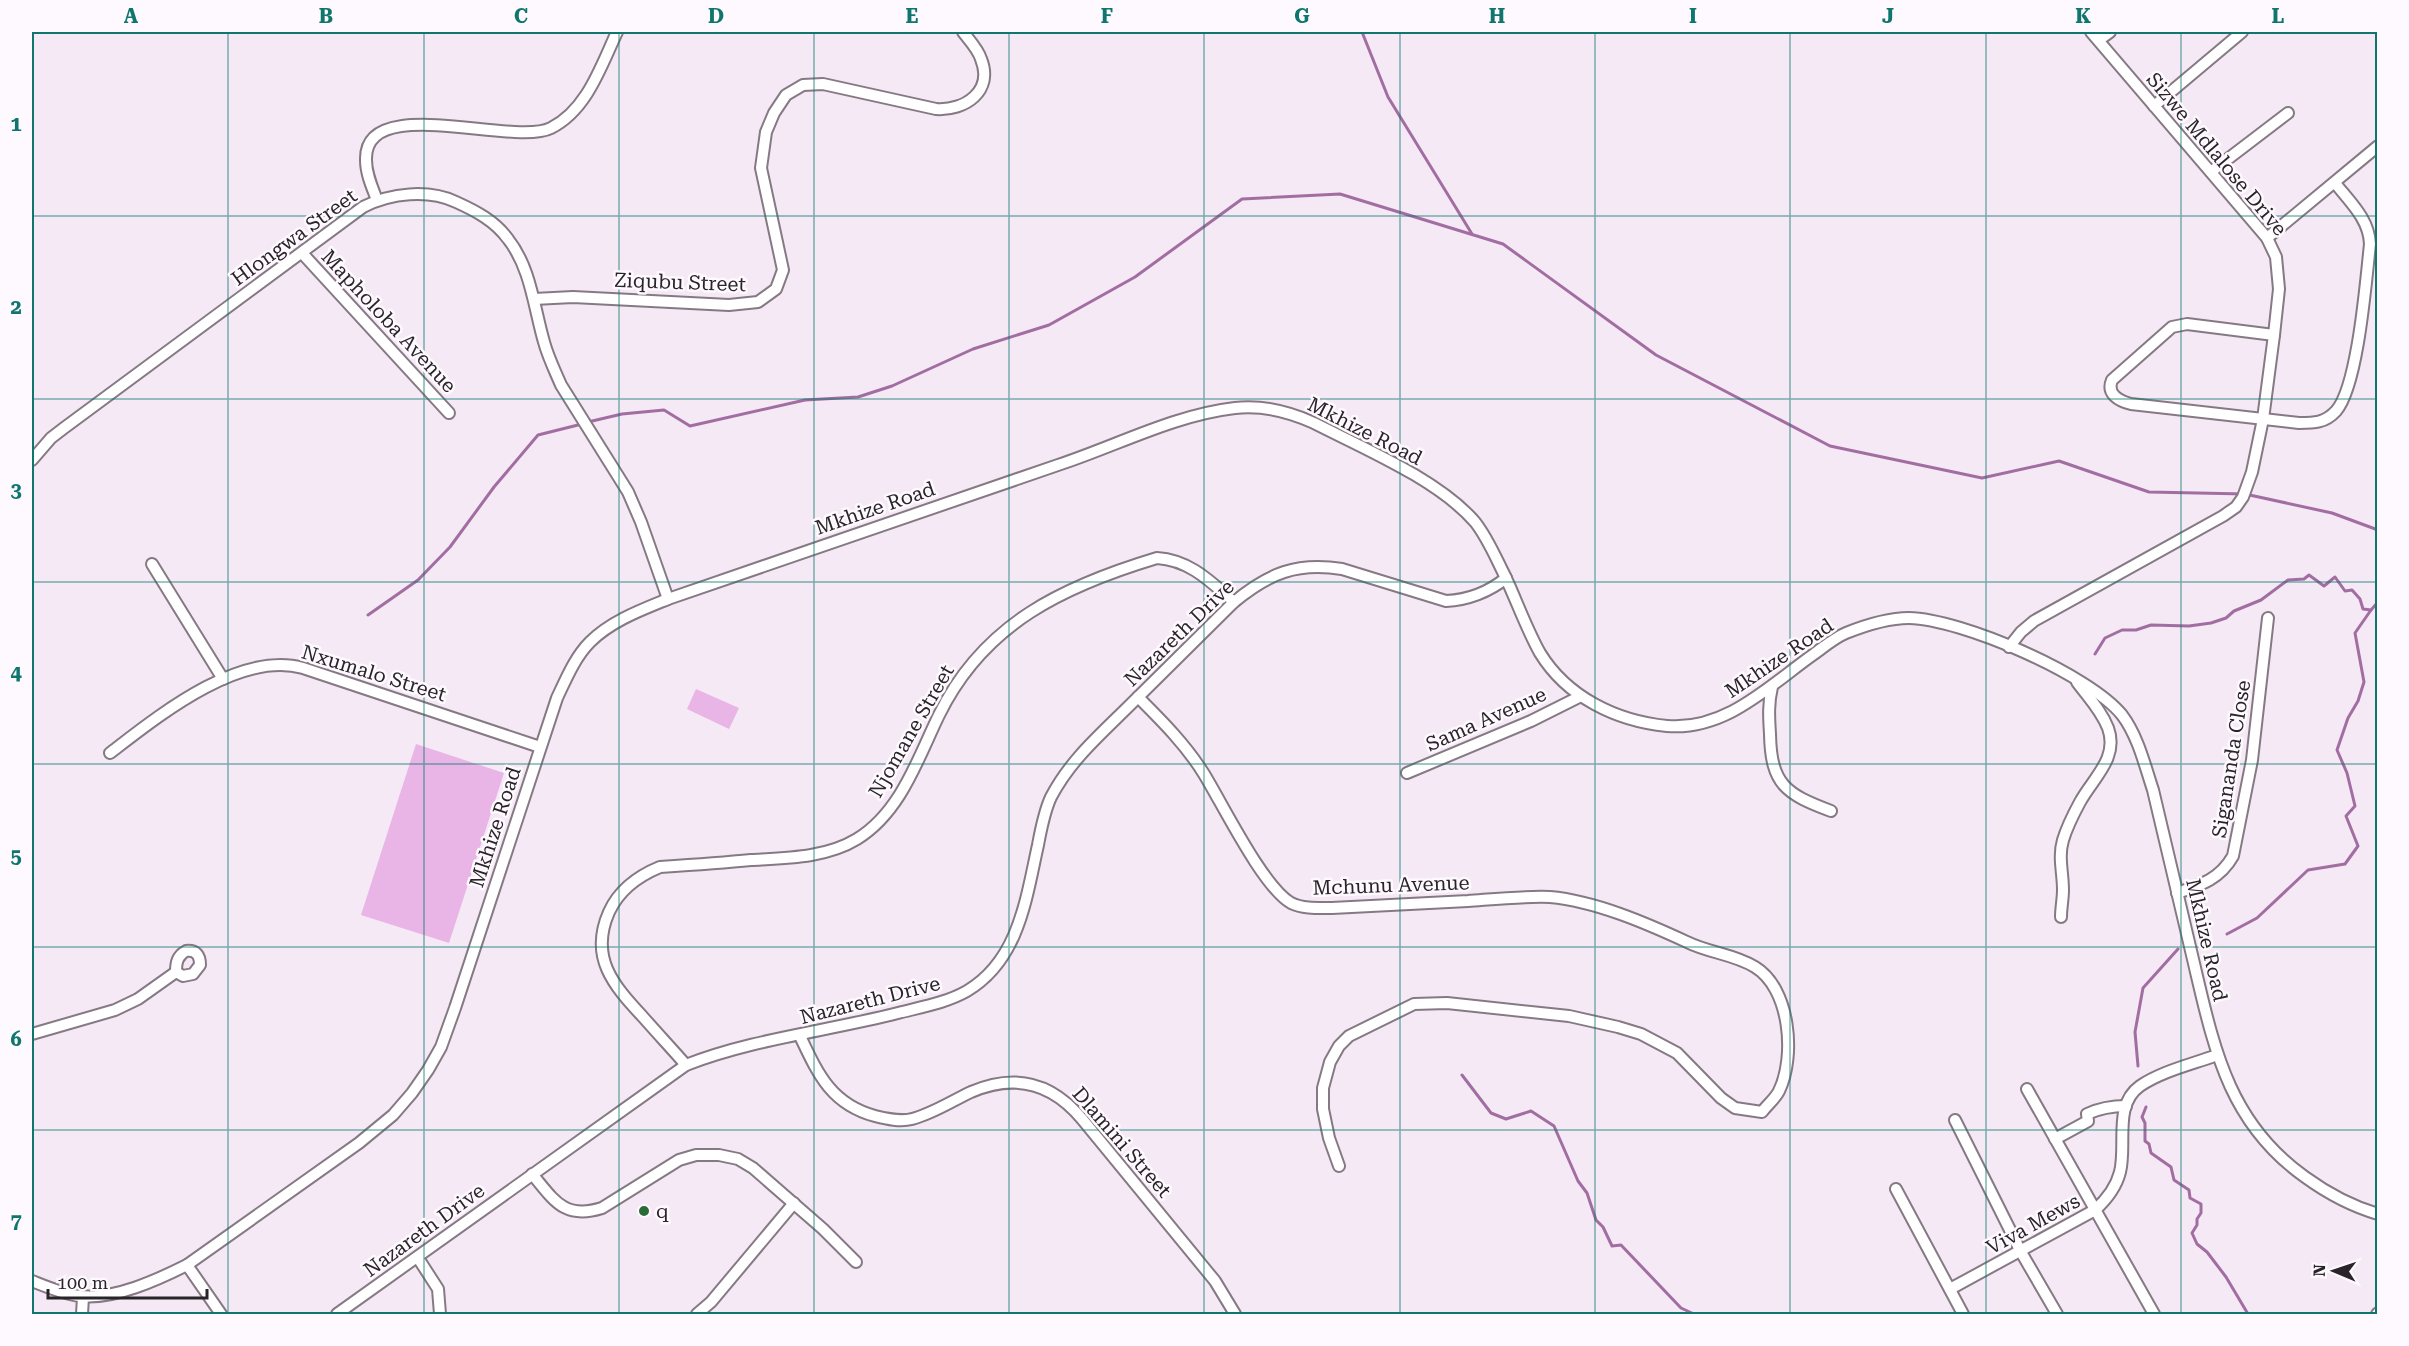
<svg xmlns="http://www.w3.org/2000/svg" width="2409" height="1346" font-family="'Roboto Serif',serif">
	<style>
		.park { fill: #e8b5e6 }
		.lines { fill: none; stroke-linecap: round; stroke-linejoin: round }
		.stream { stroke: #a26ea2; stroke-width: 3 }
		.street-casing { stroke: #857a84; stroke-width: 14 }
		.street { stroke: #fff; stroke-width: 10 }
		.grid { fill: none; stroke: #0f766e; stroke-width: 1.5; stroke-opacity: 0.55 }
		.poi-dot { fill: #2b6c36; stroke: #fef9fe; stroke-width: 2 }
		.labels { text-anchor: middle; stroke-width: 5; stroke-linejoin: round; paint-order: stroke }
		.street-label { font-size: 20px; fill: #292428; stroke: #fef9fe }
		.poi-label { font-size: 20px; fill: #292428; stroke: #fef9fe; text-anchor: start }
		.neatline { fill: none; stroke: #0f766e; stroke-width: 2 }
		.grid-label { font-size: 20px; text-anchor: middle; font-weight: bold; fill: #0f766e }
	</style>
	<rect width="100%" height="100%" fill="#f5e9f5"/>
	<g class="park">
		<path d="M 696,689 L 739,708 L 729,729 L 687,709 Z"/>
		<path d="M 416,744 L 504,773 L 449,943 L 361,915 Z"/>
	</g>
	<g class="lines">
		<g class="stream">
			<path d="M 1362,32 L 1388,97 L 1472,234"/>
			<path d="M 588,422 L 622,414 L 664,410 L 690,426 L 805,400 L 858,397 L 892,386 L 973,349 L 1049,325 L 1135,277 L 1242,199 L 1340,194 L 1503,244 L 1656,355 L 1830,446 L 1982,478 L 2059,461 L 2149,492 L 2245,494 L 2332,513 L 2378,530"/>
			<path d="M 368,615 L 418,580 L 450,547 L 494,487 L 538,435 L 582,424"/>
			<path d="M 2095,654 L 2105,638 L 2122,630 L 2136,630 L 2151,625 L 2189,626 L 2211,623 L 2226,618 L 2234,611 L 2261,600 L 2288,580 L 2304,579 L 2309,575 L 2324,586 L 2335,577 L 2345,591 L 2352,590 L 2360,599 L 2363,609 L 2371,610 L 2378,602"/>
			<path d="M 2227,934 L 2257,918 L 2308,870 L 2345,864 L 2358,846 L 2346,816 L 2355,806 L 2347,773 L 2337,750 L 2348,718 L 2358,701 L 2364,682 L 2355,633 L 2371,610"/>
			<path d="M 2138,1066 L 2135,1032 L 2143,988 L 2178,949"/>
			<path d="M 1462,1075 L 1491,1113 L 1506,1119 L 1531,1111 L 1554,1126 L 1578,1181 L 1587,1193 L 1596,1220 L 1603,1227 L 1612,1246 L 1621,1245 L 1681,1308 L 1694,1314"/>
			<path d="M 2146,1107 L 2142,1117 L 2145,1123 L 2145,1141 L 2149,1144 L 2151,1153 L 2171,1167 L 2174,1180 L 2189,1190 L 2190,1198 L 2201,1204 L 2201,1213 L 2197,1219 L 2197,1225 L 2192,1233 L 2197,1244 L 2207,1252 L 2226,1277 L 2248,1314"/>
		</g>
		<defs>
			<g id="street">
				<path d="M 2099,40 L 2110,32"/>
				<path d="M 2154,106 L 2242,32"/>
				<path d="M 2212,171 L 2288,113"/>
				<path d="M 377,200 C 372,187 366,174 366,160 C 364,92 513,147 551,128 C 587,110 601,66 617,32"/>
				<path d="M 2267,238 L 2378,146"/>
				<path d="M 302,253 L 449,413"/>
				<path d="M 534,299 L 573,297 L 729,305 L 758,302 L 776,289 L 783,270 L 761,168 L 766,132 L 774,113 L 786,95 L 803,85 L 823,84 L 936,109 C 965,111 994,91 981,59 C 978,49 969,40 963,32"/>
				<path d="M 2274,335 L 2187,324 L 2172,327 L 2112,380 C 2106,394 2119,401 2131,404 L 2299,423 C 2314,423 2325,423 2336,411 C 2358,386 2366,280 2370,244 C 2369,219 2350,202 2335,183"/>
				<path d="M 32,460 L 51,438 L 64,428 L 363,207 C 391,193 428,189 456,202 C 476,211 495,221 508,239 C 531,268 534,308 544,342 C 548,357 555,371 561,385 L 628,492 L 641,522 L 668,599"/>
				<path d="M 152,564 L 223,679"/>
				<path d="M 2009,647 L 2021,632 L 2034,621 L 2223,516 L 2236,507 L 2243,497 L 2252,472 L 2263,419 L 2274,335 L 2279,289 L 2276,257 L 2267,238 L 2091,32"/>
				<path d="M 1772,687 C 1768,703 1769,718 1770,734 C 1771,785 1786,794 1831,811"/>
				<path d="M 1138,697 C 1162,721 1186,745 1204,774 C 1223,805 1263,887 1291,903 C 1303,909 1319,908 1332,908 C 1377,906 1423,903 1468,901 C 1495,899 1523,896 1550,897 C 1595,901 1646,923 1687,942 C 1709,953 1734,954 1755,967 C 1790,988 1796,1056 1779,1091 C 1775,1099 1767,1105 1762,1112 L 1735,1108 L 1721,1098 L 1677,1053 L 1641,1034 L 1618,1027 L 1569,1016 L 1447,1003 L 1414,1004 L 1349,1036 L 1339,1046 L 1330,1062 L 1323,1088 L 1323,1109 L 1329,1138 L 1339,1166"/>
				<path d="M 110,753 C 157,717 239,650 303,668 L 540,747"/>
				<path d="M 1407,773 L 1531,721 L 1579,697"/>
				<path d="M 2177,893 C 2201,885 2220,879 2233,856 L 2252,760 L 2268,618"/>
				<path d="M 2061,917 C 2061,908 2063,899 2063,890 C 2063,872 2058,857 2063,840 C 2067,827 2074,813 2080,802 C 2093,778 2119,758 2108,728 C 2101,710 2088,697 2077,682"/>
				<path d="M 186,951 C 196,950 200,955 200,965 L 193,974 L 183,976 L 176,972 C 176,963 177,956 186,951 Z"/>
				<path d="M 32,1034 L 115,1010 L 138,999 L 176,972"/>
				<path d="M 800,1036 C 818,1074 831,1104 875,1116 C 887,1119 900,1122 912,1119 C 932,1114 952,1101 971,1092 C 1015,1073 1052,1083 1082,1119 L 1215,1281 L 1235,1314"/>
				<path d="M 686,1065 C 672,1049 657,1033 643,1017 C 613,985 589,957 609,912 C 619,890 638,876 660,867 C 690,865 720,863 751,860 C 786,858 826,858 857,839 C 901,812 918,758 939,715 C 984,623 1064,586 1157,558 C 1190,560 1211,582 1234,602"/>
				<path d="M 2027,1089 L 2154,1314"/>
				<path d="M 1955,1120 L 2021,1252 L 2057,1314"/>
				<path d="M 2055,1139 L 2088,1121 L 2087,1114 C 2100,1108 2111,1106 2126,1106"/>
				<path d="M 532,1174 C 554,1200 564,1220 602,1208 L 679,1160 L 696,1155 L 719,1155 L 738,1159 L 753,1168 L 823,1229 L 856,1262"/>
				<path d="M 1896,1189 L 1963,1314"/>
				<path d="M 418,1258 L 438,1289 L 440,1314"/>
				<path d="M 187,1265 L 221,1314"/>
				<path d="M 32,1281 C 47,1287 63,1294 80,1296 C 114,1300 157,1280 187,1265 L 359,1143 L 393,1115 L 412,1093 L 428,1070 L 441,1047 L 455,1008 L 557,698 C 566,679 575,657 590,642 C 611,621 641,610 668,599 C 798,554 928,509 1058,465 C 1116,446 1174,415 1235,408 C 1263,405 1288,411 1314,423 C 1363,448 1439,480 1475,522 C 1487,537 1495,556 1504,574 C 1516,599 1526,628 1540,653 C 1567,697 1616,721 1667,726 C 1726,731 1770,685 1814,654 C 1824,647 1834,638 1846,633 C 1866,625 1887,618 1909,618 C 1961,619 2089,674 2122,715 C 2138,736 2145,766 2153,790 C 2166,845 2179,900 2192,955 C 2213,1043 2226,1121 2305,1177 C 2327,1193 2351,1206 2378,1214"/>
				<path d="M 1950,1289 L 2095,1210 C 2106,1200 2116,1188 2120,1172 C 2127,1145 2113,1105 2140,1086 C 2162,1071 2193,1064 2217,1055"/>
				<path d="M 82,1314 L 83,1297"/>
				<path d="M 337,1314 L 686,1065 C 752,1039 828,1031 898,1013 C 921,1007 946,1003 967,991 C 1019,960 1026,899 1038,845 C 1041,829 1044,812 1051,797 C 1071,759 1101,734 1131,704 C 1165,670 1200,636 1234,602 C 1269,573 1297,562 1342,569 L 1446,601 C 1467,600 1489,592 1506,578"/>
				<path d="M 697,1314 L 711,1302 L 794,1203"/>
				<path d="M 2377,1314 L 2378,1313"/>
			</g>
		</defs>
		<use href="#street" class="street-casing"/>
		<use href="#street" class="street"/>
	</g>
	<path class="grid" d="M 228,32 L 228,1314M 424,32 L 424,1314M 619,32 L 619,1314M 814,32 L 814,1314M 1009,32 L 1009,1314M 1204,32 L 1204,1314M 1400,32 L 1400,1314M 1595,32 L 1595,1314M 1790,32 L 1790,1314M 1986,32 L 1986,1314M 2181,32 L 2181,1314M 32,216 L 2378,216M 32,399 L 2378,399M 32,582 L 2378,582M 32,764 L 2378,764M 32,947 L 2378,947M 32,1130 L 2378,1130"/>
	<circle class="poi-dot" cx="644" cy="1211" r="6"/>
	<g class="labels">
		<g class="street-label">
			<text transform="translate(2217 154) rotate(50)" y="7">Sizwe Mdlalose Drive</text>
			<text transform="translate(294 237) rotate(-36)" y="7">Hlongwa Street</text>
			<text transform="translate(680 282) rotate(2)" y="7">Ziqubu Street</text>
			<text transform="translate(389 321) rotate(47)" y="7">Mapholoba Avenue</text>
			<text transform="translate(1365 431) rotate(27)" y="7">Mkhize Road</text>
			<text transform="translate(875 508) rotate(-19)" y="7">Mkhize Road</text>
			<text transform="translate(1179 633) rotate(-44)" y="7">Nazareth Drive</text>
			<text transform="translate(1779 658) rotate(-34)" y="7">Mkhize Road</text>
			<text transform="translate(374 673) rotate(17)" y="7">Nxumalo Street</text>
			<text transform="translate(1486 719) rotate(-24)" y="7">Sama Avenue</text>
			<text transform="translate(911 731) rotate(-60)" y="7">Njomane Street</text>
			<text transform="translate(2231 759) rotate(-81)" y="7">Sigananda Close</text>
			<text transform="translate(495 827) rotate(-72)" y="7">Mkhize Road</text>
			<text transform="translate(1391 885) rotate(-2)" y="7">Mchunu Avenue</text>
			<text transform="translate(2207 940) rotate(77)" y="7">Mkhize Road</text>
			<text transform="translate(870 1000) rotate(-14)" y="7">Nazareth Drive</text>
			<text transform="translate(1122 1142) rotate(49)" y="7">Dlamini Street</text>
			<text transform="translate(2033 1224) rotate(-29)" y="7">Viva Mews</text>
			<text transform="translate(424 1230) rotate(-36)" y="7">Nazareth Drive</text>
		</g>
		<g class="poi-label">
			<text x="656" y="1218">q</text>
		</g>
	</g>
	<rect width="2409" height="1346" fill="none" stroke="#fef9fe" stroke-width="66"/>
	<g transform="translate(2334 1271) rotate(272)" stroke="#fef9fe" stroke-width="4.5" paint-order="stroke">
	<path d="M0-4.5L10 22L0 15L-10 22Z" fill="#292428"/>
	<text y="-9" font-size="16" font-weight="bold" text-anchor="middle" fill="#292428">N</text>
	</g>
	<path d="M48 1289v9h159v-9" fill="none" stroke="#292428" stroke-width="3"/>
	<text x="57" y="1289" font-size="18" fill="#292428" stroke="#fef9fe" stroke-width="4.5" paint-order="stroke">100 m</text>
	<rect x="33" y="33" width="2343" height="1280" class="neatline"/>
	<g class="grid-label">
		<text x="131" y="23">A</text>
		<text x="326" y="23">B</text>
		<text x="521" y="23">C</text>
		<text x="716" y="23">D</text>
		<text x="912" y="23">E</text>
		<text x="1107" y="23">F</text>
		<text x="1302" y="23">G</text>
		<text x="1497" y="23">H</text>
		<text x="1693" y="23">I</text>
		<text x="1888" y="23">J</text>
		<text x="2083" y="23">K</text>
		<text x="2278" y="23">L</text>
		<text x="16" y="131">1</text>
		<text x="16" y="314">2</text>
		<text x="16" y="497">3</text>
		<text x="16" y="680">4</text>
		<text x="16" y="863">5</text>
		<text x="16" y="1046">6</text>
		<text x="16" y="1228">7</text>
	</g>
</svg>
